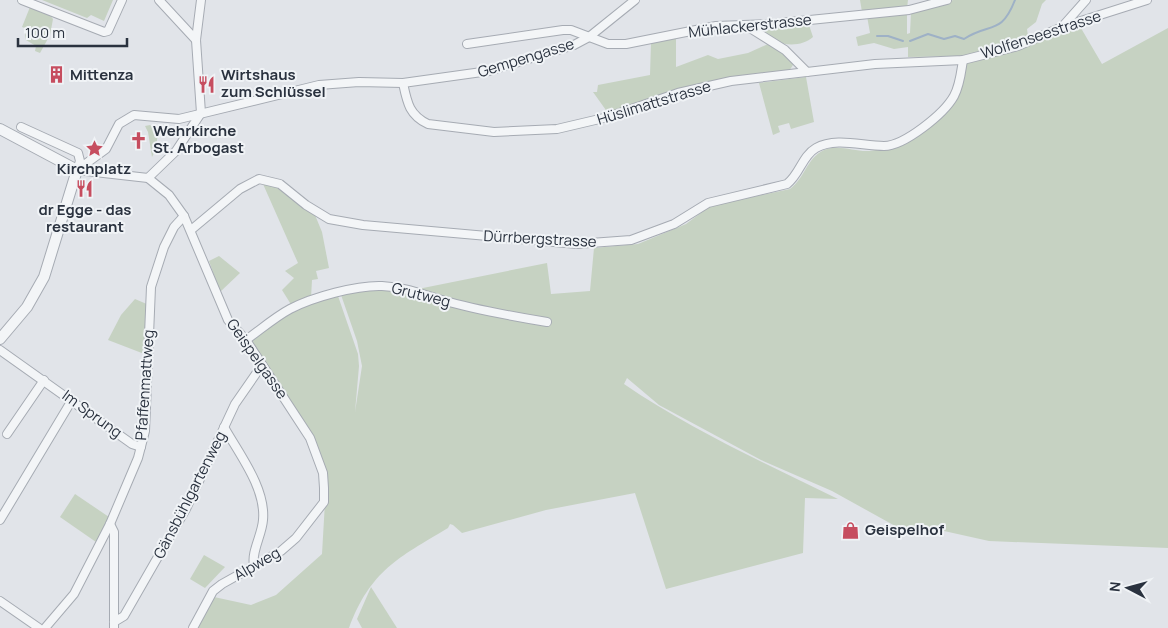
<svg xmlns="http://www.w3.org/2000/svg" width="1168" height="628" font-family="Manrope,sans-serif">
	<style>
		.green { fill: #c6d2c2 }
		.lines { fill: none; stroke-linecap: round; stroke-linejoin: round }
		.stream { stroke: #9eb1c6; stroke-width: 2 }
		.minor-casing { stroke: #a6abb3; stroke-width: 10 }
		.tertiary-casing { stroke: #a6abb3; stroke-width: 12 }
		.minor { stroke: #f3f5f7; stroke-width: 8 }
		.tertiary { stroke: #f3f5f7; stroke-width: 10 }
		.labels { text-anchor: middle; stroke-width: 4; stroke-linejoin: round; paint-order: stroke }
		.street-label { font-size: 15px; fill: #2a323f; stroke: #f0f3f6 }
		.poi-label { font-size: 15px; font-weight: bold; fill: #2a323f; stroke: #f0f3f6; text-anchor: start }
	</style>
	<rect width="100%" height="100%" fill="#e1e4e9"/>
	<g class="green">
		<path d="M 42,0 L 113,0 L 104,21 L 91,15 L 87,18 Z"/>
		<path d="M 860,0 L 908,0 L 907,8 L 862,12 Z"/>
		<path d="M 953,0 L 1046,0 L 1042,4 L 1036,22 L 1027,29 L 1028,36 L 1019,43 L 968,56 L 908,57 L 908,47 L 894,49 L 874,43 L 858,46 L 856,37 L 870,33 L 867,16 L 907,13 L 907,34 L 910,33 L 911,13 L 939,6 Z"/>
		<path d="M 30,7 L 49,14 L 53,19 L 50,35 L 40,53 L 35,51 L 36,46 L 26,40 L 25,35 L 28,29 L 22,27 Z"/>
		<path d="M 808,22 L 813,37 C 799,50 769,45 760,29 L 762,26 Z"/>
		<path d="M 1078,23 L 1102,64 L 1168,28 L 1168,548 L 989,541 L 935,529 L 906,532 L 832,491 L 761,460 L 659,405 L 627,378 L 624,384 C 691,430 765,463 838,499 L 805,498 L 803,553 L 666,589 L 635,493 L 546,510 L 462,533 L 453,525 L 450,524 L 448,528 C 398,558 371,570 349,628 L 198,628 L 214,597 L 251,605 L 276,595 L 322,554 L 325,502 L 315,450 L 246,340 L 290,309 L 337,293 L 358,354 L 359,366 L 355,412 L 362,366 L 357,341 L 340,292 L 360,288 L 413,290 L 547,263 L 551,294 L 590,291 L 594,248 L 638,244 L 686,224 L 710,206 L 790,189 C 805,178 806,159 824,150 C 839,144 855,152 869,151 C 897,149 938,118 954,96 C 960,88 960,70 963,60 L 1018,46 Z"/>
		<path d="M 676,37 L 676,67 L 708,55 L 718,59 L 748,53 L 768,44 L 774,46 L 792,60 L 793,65 L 789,71 L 688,86 L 608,113 L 593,92 L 597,92 L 598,85 L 650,75 L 651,43 Z"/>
		<path d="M 806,77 L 814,122 L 791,129 L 789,123 L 778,126 L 780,132 L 773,135 L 759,83 Z"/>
		<path d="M 150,125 L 158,131 L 156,149 L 152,157 L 148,132 L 145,126 Z"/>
		<path d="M 263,184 L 278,188 L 315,215 L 322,232 L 329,268 L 316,271 L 318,279 L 312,280 L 311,298 L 292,306 L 282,290 L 294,278 L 285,271 L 298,263 Z"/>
		<path d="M 219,256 L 240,273 L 220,292 L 209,261 Z"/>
		<path d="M 135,299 L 149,305 L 147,355 L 108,340 L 121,315 Z"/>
		<path d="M 75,494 L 109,517 L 96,542 L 60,517 Z"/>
		<path d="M 204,555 L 225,567 L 205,588 L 190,579 Z"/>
		<path d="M 371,587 L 397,628 L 362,628 L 357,619 Z"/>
	</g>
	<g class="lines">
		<g class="stream">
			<path d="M 877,36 L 888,36 L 903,41"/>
			<path d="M 910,41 L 928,34 L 944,39 L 955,36 L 964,39 C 990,22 1001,36 1015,0"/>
		</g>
		<defs>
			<g id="minor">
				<path d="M 22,0 L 104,32 L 108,31 L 122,0"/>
				<path d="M 159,0 L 196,40"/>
				<path d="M 201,0 L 196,40 L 201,113"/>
				<path d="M 745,27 L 750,28 L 785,50 L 807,72"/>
				<path d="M 1062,27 L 1086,0"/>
				<path d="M 467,44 L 563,30 L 571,30 L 608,44 L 626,44 L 716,26 L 770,24 L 909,10 L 947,0"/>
				<path d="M 403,83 C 407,102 409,115 428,124 L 494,132 L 557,129 L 608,117 L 678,93 L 731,81 L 875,64 L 963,60 L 1018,46 L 1062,27 L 1147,0"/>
				<path d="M 21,127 L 78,153 L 80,161 L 77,170"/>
				<path d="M 77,170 L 148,178 L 169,195 L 184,216 L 228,320 L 246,340 L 310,438 L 323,473 L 324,488 L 324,502 L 296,538 L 281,551 L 222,584 L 213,591 L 193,628"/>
				<path d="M 77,170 L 106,149 L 119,124 L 134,115 L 179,119 L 319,85 L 359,82 L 403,83 L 489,71 L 574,45 L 589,37 L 635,0"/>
				<path d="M 148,178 L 176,151 L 201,113"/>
				<path d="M 191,230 L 240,189 L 259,179 L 280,184 L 306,205 L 329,219 L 363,225 L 577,244 L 631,240 L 674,224 L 708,203 L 787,184 C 800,174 802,156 816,148 C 836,137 862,146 884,146 C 904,146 944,114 954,96 C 960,85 961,72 963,60"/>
				<path d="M 246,340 C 260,330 275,317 290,309 C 313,297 357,285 382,286 C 404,287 421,294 442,300 C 476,310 511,316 547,322"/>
				<path d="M 0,350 L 132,444 L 141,447"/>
				<path d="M 224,427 C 239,454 266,488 263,520 C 262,535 251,552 254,565"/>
				<path d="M 7,434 L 44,380"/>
				<path d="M 0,520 L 72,400"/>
				<path d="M 110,524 L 114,532 L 114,628"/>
				<path d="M 0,601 L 39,628"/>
				<path d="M 114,622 L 124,616 L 155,562 L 186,509 L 235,404 L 262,365"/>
				<path d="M 45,628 L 74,594 L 110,524 L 138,458 L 145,431 L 151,287 L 164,247 L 174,227 L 184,216"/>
			</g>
			<path id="tertiary" d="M 0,129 L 77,170 L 44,277 L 27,307 L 0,339"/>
		</defs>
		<use href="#minor" class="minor-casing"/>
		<use href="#tertiary" class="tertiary-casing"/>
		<use href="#minor" class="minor"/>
		<use href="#tertiary" class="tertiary"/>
	</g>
	<defs>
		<symbol id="building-bare" viewBox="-9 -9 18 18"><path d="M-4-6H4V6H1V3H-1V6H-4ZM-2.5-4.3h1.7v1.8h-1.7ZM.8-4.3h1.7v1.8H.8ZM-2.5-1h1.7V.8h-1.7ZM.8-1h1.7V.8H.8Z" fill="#c64d5f" stroke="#f0f3f6" stroke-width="2.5" paint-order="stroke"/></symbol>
		<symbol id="restaurant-bare" viewBox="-9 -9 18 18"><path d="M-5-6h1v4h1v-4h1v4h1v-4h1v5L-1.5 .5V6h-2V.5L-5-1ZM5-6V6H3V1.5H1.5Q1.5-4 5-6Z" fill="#c64d5f" stroke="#f0f3f6" stroke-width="2.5" paint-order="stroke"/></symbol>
		<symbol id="church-bare" viewBox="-9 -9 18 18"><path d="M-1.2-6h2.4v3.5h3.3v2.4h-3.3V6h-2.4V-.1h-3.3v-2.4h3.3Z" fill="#c64d5f" stroke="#f0f3f6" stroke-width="2.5" paint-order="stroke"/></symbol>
		<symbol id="sight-bare" viewBox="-9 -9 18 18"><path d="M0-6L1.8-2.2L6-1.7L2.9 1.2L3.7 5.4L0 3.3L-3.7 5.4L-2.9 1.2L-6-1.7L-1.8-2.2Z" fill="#c64d5f" stroke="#f0f3f6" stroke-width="2.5" paint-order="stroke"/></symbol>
		<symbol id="shop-bare" viewBox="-9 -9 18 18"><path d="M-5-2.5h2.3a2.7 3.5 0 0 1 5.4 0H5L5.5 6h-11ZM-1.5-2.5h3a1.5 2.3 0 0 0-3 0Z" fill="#c64d5f" stroke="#f0f3f6" stroke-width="2.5" paint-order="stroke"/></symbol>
	</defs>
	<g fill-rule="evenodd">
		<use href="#building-bare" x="44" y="62" width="25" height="25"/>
		<use href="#restaurant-bare" x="194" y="72" width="25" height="25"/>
		<use href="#church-bare" x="126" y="128" width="25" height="25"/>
		<use href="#sight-bare" x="82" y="136" width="25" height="25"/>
		<use href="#restaurant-bare" x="72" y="176" width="25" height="25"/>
		<use href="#shop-bare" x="838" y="518" width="25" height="25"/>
	</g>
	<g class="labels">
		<g class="street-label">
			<text transform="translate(750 26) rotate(-6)" y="5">Mühlackerstrasse</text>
			<text transform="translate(1041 35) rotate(-18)" y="5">Wolfenseestrasse</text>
			<text transform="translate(526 58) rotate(-17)" y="5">Gempengasse</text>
			<text transform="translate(654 103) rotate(-17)" y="5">Hüslimattstrasse</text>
			<text transform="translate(540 239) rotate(3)" y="5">Dürrbergstrasse</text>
			<text transform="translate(421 295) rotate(14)" y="5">Grutweg</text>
			<text transform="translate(257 359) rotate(55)" y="5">Geispelgasse</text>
			<text transform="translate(145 385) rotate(-86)" y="5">Pfaffenmattweg</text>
			<text transform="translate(92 414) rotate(36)" y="5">Im Sprung</text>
			<text transform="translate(190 495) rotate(-63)" y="5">Gänsbühlgartenweg</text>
			<text transform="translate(257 564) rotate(-30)" y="5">Alpweg</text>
		</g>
		<g class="poi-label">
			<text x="70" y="80">Mittenza</text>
			<text x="221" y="80">Wirtshaus<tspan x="221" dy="17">zum Schlüssel</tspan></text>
			<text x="153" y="136">Wehrkirche<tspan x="153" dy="17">St. Arbogast</tspan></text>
			<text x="94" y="174" text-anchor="middle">Kirchplatz</text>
			<text x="85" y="215" text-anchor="middle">dr Egge - das<tspan x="85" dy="17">restaurant</tspan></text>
			<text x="865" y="535">Geispelhof</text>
		</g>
	</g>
	<g transform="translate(1128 588) rotate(276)" stroke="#f0f3f6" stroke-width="4" paint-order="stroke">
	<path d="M0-4L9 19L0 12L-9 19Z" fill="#2a323f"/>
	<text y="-8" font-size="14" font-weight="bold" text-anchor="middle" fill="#2a323f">N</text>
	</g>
	<path d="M18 38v8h109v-8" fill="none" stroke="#2a323f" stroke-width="2.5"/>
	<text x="25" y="38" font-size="15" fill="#2a323f" stroke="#f0f3f6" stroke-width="4" paint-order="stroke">100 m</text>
</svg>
